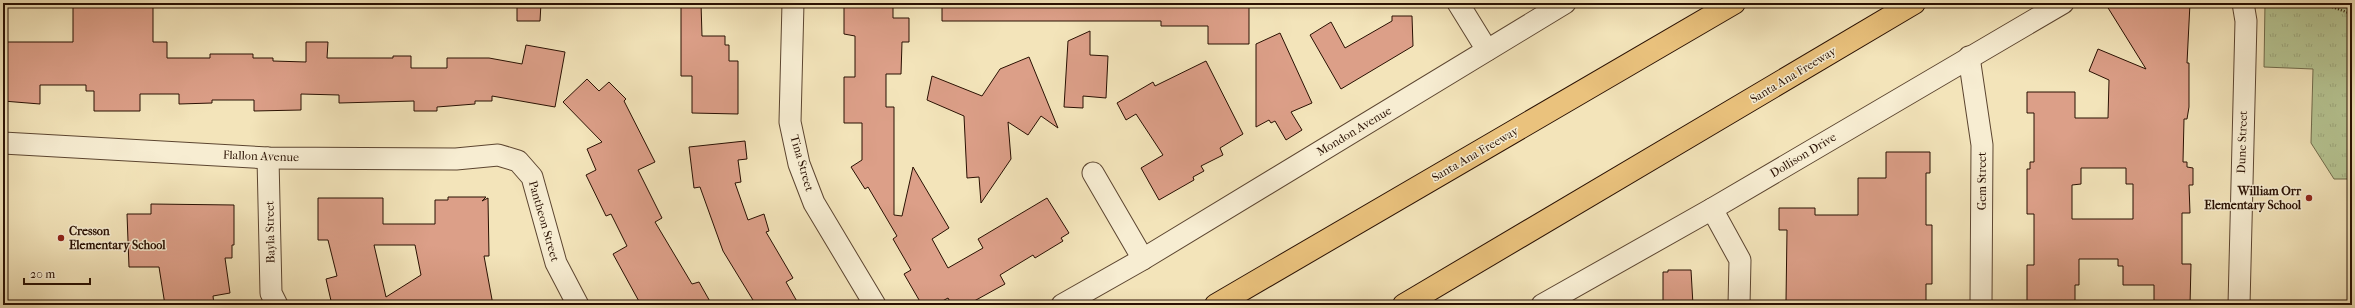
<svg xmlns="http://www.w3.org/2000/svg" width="2355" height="308" font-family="'IM FELL French Canon',serif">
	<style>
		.park { fill: url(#park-tufts); stroke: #706a4a }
		.building { fill: #dc9f88; stroke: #291002; fill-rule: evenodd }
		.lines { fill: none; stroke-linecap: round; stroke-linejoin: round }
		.street-casing { stroke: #5c4530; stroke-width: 23 }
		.highway-casing { stroke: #291002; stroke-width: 24 }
		.path { stroke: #291002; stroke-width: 2.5; stroke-dasharray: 1 2; stroke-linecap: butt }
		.street { stroke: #f7edd2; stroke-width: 21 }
		.highway { stroke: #eac27d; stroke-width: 22 }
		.poi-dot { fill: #8f2418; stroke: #f7edd2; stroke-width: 1.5 }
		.labels { text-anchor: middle; stroke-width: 3; stroke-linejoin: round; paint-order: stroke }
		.street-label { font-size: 12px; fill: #291002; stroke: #f7edd2 }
		.poi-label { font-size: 12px; font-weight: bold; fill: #291002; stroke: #f7edd2; text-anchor: end }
	</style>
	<defs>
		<pattern id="park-tufts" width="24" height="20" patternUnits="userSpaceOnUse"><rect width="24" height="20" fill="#b6c593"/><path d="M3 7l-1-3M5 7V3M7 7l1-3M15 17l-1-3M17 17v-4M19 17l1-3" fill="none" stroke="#9ca87d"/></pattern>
	</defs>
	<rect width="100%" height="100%" fill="#f3e4ba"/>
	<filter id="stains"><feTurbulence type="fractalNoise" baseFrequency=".005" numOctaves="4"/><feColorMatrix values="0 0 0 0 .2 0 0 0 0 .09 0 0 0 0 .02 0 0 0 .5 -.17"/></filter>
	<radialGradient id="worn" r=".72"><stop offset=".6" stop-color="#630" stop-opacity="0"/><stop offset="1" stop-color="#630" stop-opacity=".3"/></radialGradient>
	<path class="park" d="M 2265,3 L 2352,3 L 2352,179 L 2334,179 L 2311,143 L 2313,69 L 2264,67 Z"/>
	<g class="building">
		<path d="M 73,3 L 153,3 L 153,42 L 167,42 L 167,58 L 210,58 L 210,54 L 253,54 L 253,58 L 273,58 L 273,61 L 306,62 L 306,42 L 328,42 L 327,58 L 393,58 L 393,56 L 411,56 L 411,68 L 447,68 L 447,58 L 489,58 L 522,64 L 526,45 L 565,52 L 555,107 L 492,96 L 492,101 L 475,101 L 475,104 L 437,107 L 437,111 L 414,111 L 414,101 L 339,103 L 339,95 L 301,94 L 301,110 L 254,111 L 254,100 L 212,100 L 212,103 L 179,104 L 179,94 L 140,94 L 140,111 L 94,111 L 94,91 L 86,91 L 86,85 L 40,85 L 40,104 L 3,101 L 3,42 L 73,42 Z"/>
		<path d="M 517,3 L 541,3 L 540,21 L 517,21 Z"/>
		<path d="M 681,3 L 701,3 L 702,36 L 725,36 L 725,45 L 729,45 L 729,61 L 738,61 L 738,114 L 692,113 L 692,76 L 681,76 Z"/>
		<path d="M 844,3 L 893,3 L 893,18 L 909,18 L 909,42 L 902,42 L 901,74 L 886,74 L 886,107 L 894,107 L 894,215 L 902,216 L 913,167 L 949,228 L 932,239 L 948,268 L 983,248 L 978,239 L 1047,198 L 1069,233 L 1061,238 L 1063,241 L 1035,258 L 1033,255 L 1000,275 L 1005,284 L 967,305 L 952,305 L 948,298 L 935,305 L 922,305 L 904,274 L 911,270 L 893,239 L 897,236 L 868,187 L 865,189 L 851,167 L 862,160 L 862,123 L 844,123 L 844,77 L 855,77 L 855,36 L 844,34 Z"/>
		<path d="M 942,3 L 1249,3 L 1249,44 L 1208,44 L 1208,26 L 1161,26 L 1161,21 L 942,21 Z"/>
		<path d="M 2105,3 L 2190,3 L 2187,63 L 2189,63 L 2189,107 L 2187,119 L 2184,119 L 2183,162 L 2187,162 L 2187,167 L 2193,168 L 2193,185 L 2189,185 L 2190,213 L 2182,213 L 2182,264 L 2191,264 L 2190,305 L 2154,305 L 2154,285 L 2123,285 L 2123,266 L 2118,266 L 2118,259 L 2079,259 L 2079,285 L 2075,285 L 2075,305 L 2027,305 L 2027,265 L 2034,265 L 2034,214 L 2027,214 L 2027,169 L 2030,169 L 2030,162 L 2034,162 L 2034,113 L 2027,113 L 2027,92 L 2075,92 L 2075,118 L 2108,118 L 2109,80 L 2089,71 L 2098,49 L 2146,69 ZM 2081,168 L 2126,168 L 2126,184 L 2133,184 L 2133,219 L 2072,219 L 2072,185 L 2081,184 Z"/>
		<path d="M 1392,16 L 1412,16 L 1413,46 L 1341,89 L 1310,35 L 1331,22 L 1345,48 L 1392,21 Z"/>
		<path d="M 1090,31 L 1090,55 L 1108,56 L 1106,98 L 1083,96 L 1083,108 L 1064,107 L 1068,41 Z"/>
		<path d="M 1280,33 L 1312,103 L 1291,112 L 1302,130 L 1286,140 L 1275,121 L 1271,123 L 1269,120 L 1256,127 L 1256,44 Z"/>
		<path d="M 1029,57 L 1058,128 L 1041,116 L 1028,135 L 1008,122 L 1011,159 L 981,203 L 979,177 L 967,178 L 964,116 L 927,100 L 932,76 L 982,96 L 1000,69 Z"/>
		<path d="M 1206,61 L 1243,134 L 1220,148 L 1223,155 L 1201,166 L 1204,171 L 1193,177 L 1194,180 L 1159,200 L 1141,168 L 1163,155 L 1136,114 L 1126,120 L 1117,103 L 1153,82 L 1155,86 Z"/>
		<path d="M 587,79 L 599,91 L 609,82 L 626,99 L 624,101 L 655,162 L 638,170 L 662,218 L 655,222 L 692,284 L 699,282 L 712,305 L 641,305 L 613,254 L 627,246 L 611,214 L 606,216 L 586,175 L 596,170 L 587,149 L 602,142 L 563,102 Z"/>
		<path d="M 745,141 L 747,159 L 738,160 L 741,182 L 735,183 L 748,220 L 764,214 L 769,231 L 766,232 L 793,278 L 786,282 L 799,305 L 756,305 L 723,251 L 700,187 L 694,188 L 689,147 Z"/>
		<path d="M 1886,152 L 1930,152 L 1930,173 L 1926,173 L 1926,225 L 1932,225 L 1932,284 L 1926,284 L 1926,301 L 1879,302 L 1879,305 L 1816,305 L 1816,301 L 1786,301 L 1787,230 L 1779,230 L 1779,208 L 1815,208 L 1815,215 L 1858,215 L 1858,178 L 1886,178 Z"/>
		<path d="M 448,197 L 486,197 L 482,201 L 488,198 L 489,256 L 484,256 L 493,305 L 332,305 L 326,279 L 337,276 L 328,240 L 318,240 L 318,198 L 383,198 L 383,224 L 435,224 L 435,200 L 448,200 ZM 374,245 L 415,245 L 421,275 L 386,297 Z"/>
		<path d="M 151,204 L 234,205 L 234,245 L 232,245 L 232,258 L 225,258 L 230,293 L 213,296 L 214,305 L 165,305 L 159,267 L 129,267 L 127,214 L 151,214 Z"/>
		<path d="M 1668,270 L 1691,270 L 1693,305 L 1663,305 L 1663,272 L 1668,272 Z"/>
	</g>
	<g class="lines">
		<defs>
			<g id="street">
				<path d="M 793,3 L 790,122 L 799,164 L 814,203 L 875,305"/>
				<path d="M 1458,3 L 1487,50"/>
				<path d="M 1969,57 L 1982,145 L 1981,305"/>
				<path d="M 3,143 L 268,158 L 456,159 L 498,155 L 518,161 L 532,177 L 556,263 L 578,305"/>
				<path d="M 268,158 L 271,293 L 277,305"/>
				<path d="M 1093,173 L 1143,259"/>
				<path d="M 1712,209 L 1740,260 L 1739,305"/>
				<path d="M 1062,305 L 1143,259 L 1565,3"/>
				<path d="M 1542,305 L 1712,209 L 2063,3"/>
				<path d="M 2239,305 L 2246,21 L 2243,3"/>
			</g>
			<g id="highway">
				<path d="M 1216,305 L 1734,3"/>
				<path d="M 1404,305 L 1914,3"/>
			</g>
		</defs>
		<use href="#street" class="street-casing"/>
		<use href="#highway" class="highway-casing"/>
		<path class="path" d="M 2328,3 L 2332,7 L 2352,14"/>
		<use href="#street" class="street"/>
		<use href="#highway" class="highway"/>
	</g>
	<g class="poi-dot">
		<circle cx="2309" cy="198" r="4"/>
		<circle cx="61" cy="238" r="4"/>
	</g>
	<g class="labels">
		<g class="street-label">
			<text transform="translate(1793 75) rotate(-31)" y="4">Santa Ana Freeway</text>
			<text transform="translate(1354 131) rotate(-31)" y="4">Mondon Avenue</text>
			<text transform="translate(2242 142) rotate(-88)" y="4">Dune Street</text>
			<text transform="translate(1475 154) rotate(-30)" y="4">Santa Ana Freeway</text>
			<text transform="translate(1803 155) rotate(-31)" y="4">Dollison Drive</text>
			<text transform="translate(261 156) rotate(2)" y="4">Flallon Avenue</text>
			<text transform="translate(802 163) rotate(74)" y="4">Tina Street</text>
			<text transform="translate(1982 181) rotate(-90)" y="4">Gem Street</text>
			<text transform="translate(544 221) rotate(74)" y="4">Pantheon Street</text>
			<text transform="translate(270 232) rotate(-91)" y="4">Bayla Street</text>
		</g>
		<g class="poi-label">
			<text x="2301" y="195">William Orr<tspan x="2301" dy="14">Elementary School</tspan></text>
			<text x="69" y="235" text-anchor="start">Cresson<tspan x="69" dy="14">Elementary School</tspan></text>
		</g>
	</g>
	<rect width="2355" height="308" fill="none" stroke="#f3e4ba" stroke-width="16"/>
	<rect x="4" y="4" width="2347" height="300" fill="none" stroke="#291002" stroke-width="2"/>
	<rect x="8" y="8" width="2339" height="292" fill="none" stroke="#291002"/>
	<path d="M24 278v6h66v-6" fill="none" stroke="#291002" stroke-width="2"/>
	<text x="30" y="278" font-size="12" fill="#291002" stroke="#f7edd2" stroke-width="3" paint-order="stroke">20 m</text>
	<rect width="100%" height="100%" filter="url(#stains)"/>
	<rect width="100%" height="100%" fill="url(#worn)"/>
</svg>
